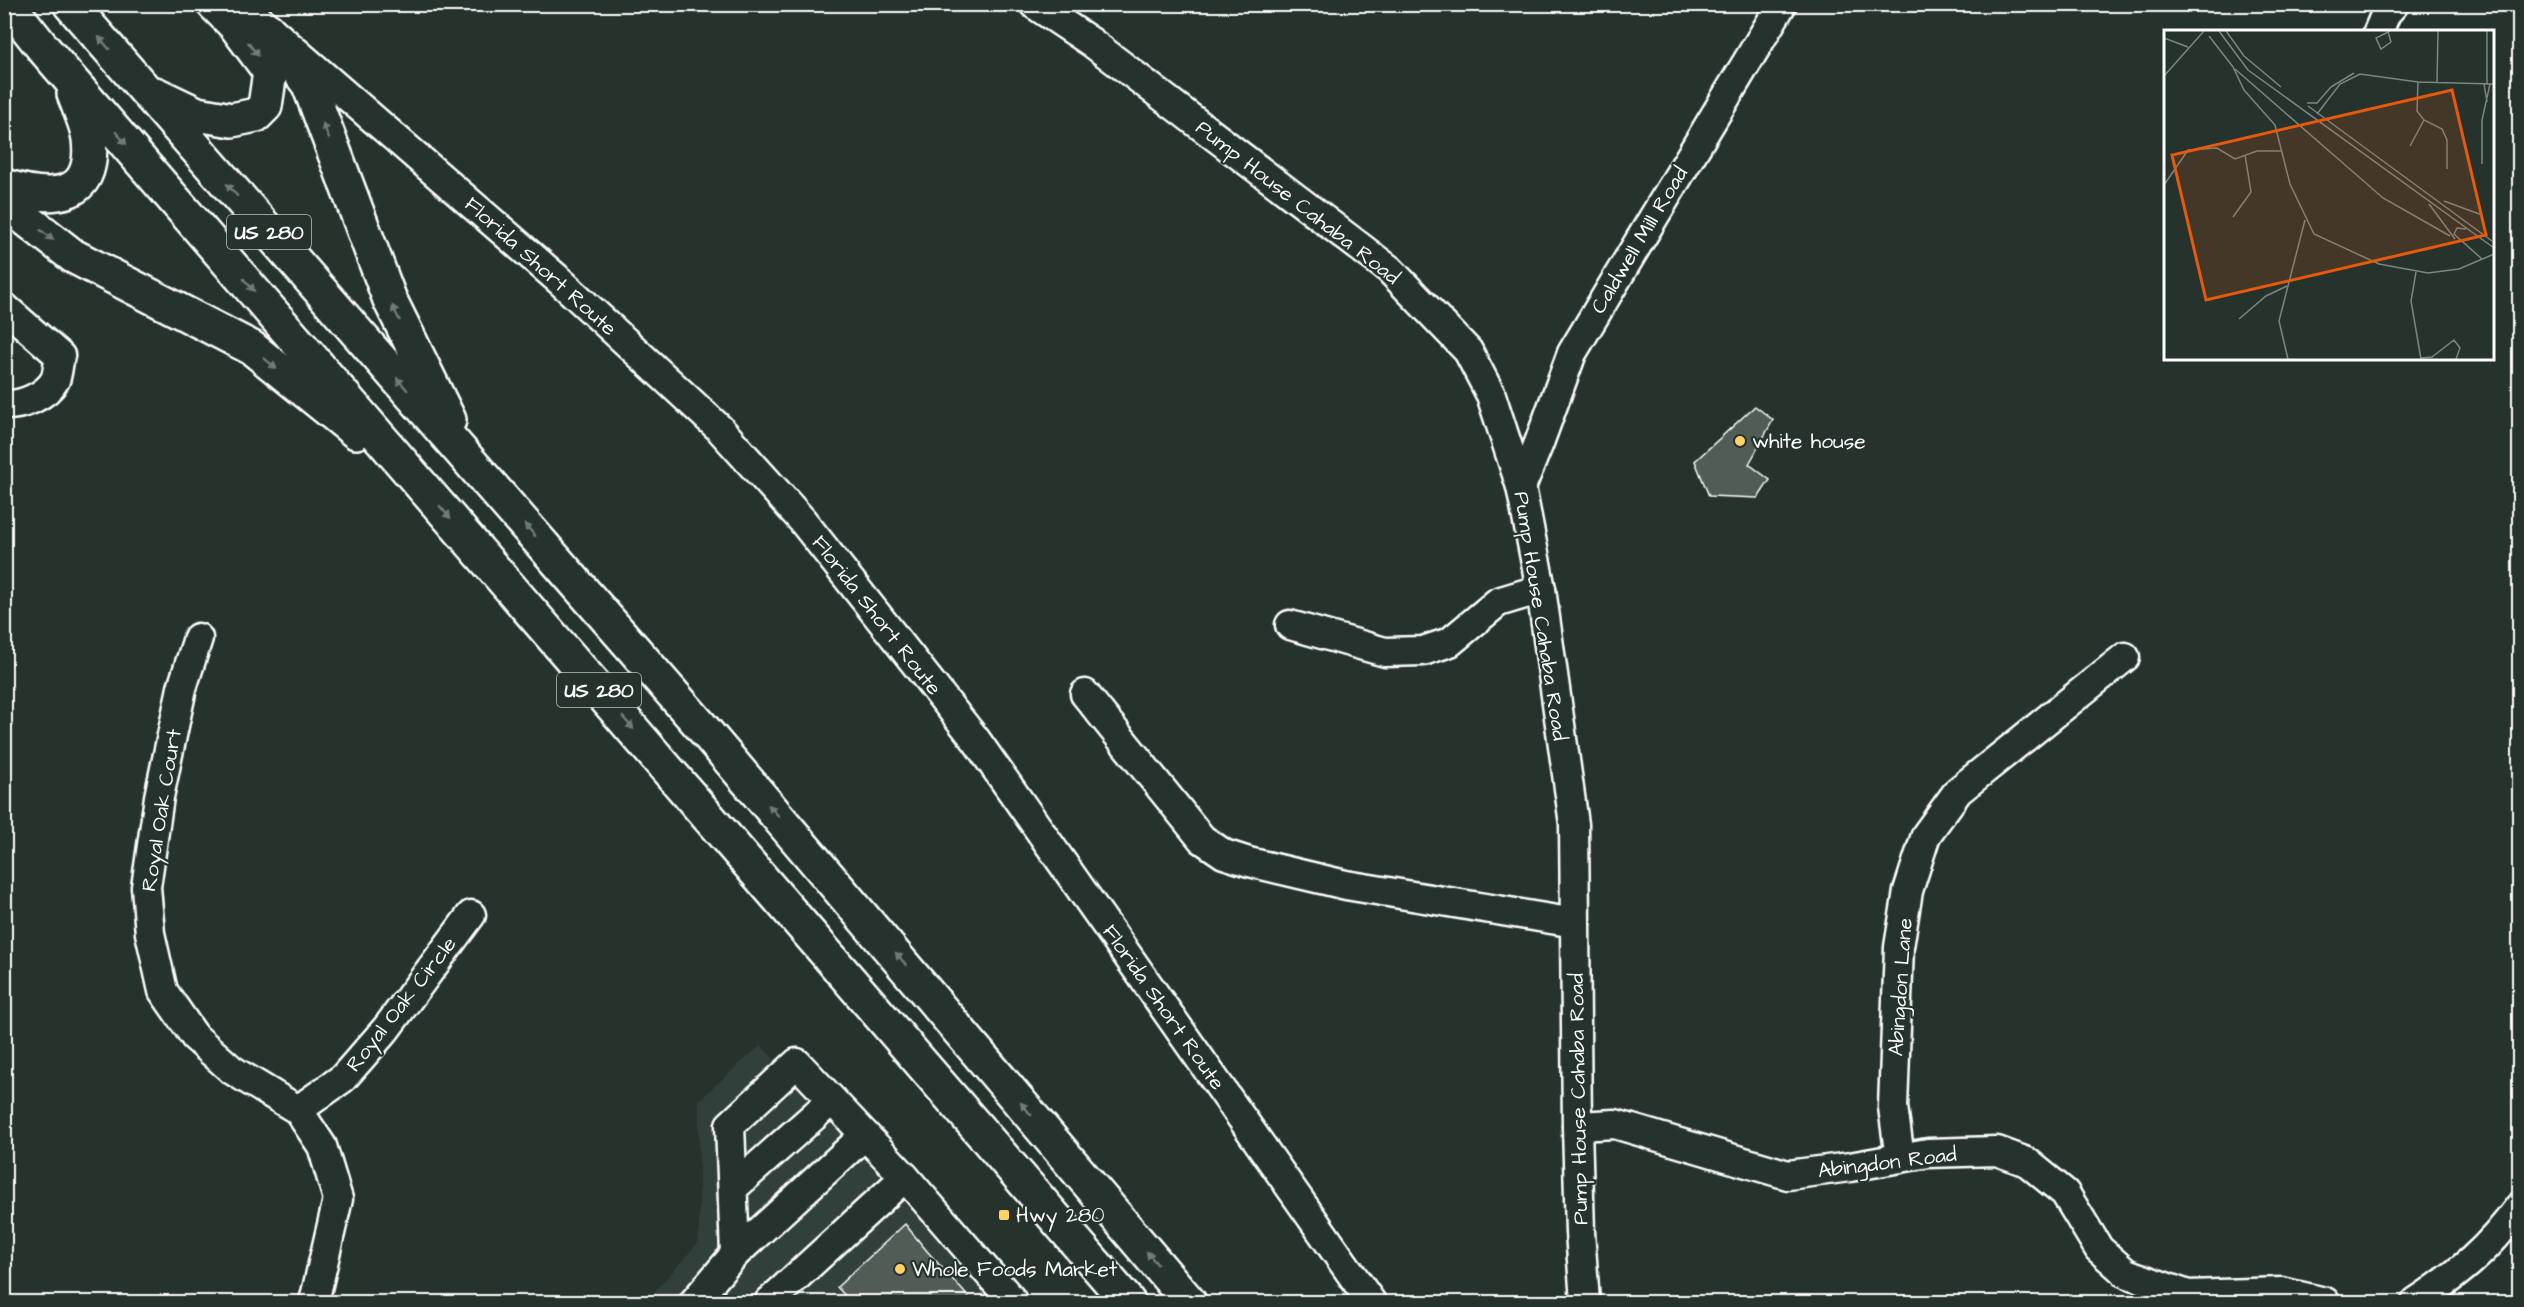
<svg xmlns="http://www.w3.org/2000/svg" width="2524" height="1307" font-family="'Architects Daughter',sans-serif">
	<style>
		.built { fill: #333f3a }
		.building { fill: #515c57; stroke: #fff; stroke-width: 1.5 }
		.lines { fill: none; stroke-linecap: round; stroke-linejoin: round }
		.minor-casing { stroke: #fff; stroke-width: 33 }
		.highway-casing { stroke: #fff; stroke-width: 38 }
		.minor { stroke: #26332d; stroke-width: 28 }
		.highway { stroke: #26332d; stroke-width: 33 }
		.oneway { fill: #727a76 }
		.poi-dot { fill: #ffd166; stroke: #26332d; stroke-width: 2 }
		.labels { text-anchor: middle; stroke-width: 4.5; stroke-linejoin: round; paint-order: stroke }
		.shield { fill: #26332d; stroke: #bec2c0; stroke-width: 1.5 }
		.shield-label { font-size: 20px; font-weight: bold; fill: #fff }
		.street-label { font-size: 21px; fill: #fff; stroke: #26332d }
		.poi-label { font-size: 21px; fill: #fff; stroke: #26332d; text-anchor: start }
		.inset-road { fill: none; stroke: #7d8581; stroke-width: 1.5 }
		.view { fill: #e8590c; fill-opacity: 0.15; stroke: #e8590c; stroke-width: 3 }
		.inset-edge { fill: none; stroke: #fff; stroke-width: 3 }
	</style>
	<rect width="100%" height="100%" fill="#26332d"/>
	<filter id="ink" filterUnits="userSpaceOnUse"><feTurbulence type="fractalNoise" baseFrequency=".0167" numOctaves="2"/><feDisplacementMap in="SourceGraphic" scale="12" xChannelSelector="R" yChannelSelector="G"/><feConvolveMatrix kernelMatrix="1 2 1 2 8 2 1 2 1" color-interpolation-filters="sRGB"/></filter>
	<g filter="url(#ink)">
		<path class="built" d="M 761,1045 L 994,1302 L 645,1302 L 699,1242 L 699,1100 Z"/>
		<g class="building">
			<path d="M 1755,406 L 1773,420 L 1749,464 L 1770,480 L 1758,498 L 1709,496 L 1695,461 Z"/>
			<path d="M 905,1224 L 927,1251 L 973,1302 L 851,1302 L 837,1287 Z"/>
		</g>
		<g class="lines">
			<defs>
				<g id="minor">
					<path d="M 241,4 L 559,280 L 719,428 L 802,520 L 976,740 L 1371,1302"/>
					<path d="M 1034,4 L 1091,42 L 1390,270 L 1468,351 L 1491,395 L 1521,487 L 1541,589 L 1574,824 L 1577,1126 L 1580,1232 L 1585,1302"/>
					<path d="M 2378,32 L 2386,13 L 2394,4"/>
					<path d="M 4,307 L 60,356 C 58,363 58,373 55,380 C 46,396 22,406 4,405"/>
					<path d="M 1521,487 L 1539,443 L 1572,353 L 1782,4"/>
					<path d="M 1290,625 L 1385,652 L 1423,651 L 1450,642 L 1498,602 L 1541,589"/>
					<path d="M 198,638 L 182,688 L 159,797 L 146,887 L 150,933 L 163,991 L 195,1037 L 232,1070 L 298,1110 L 322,1146 L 338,1199 L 314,1302"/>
					<path d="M 1085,694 L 1202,839 L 1224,854 L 1249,862 L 1346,885 L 1575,923"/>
					<path d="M 298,1110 L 343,1078 L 386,1029 L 471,915"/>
					<path d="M 1577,1126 L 1615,1124 L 1788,1175 L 1850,1167 L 1928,1153 L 1997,1151 L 2027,1162 L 2065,1193 L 2099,1249 L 2126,1273 L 2188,1295 L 2282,1292 L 2325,1302"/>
					<path d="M 1900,1158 L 1893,1107 L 1899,947 L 1908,891 L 1926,835 L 1958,791 L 2125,657"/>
					<path d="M 905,1177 L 1011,1299"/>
					<path d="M 733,1188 L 832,1100"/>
					<path d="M 735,1254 L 865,1135"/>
					<path d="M 694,1302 L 735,1254 L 730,1125 L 797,1063 L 905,1177 L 769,1302"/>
					<path d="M 2416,1302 C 2461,1272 2487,1251 2520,1206"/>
				</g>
				<g id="highway">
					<path d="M 8,4 L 43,48 L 1128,1302"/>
					<path d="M 70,4 L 700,725 L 1189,1302"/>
					<path d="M 268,30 L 309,85 L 390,300 L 449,420"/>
					<path d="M 155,94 L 197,114 L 232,120 L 256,115 L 265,106 L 270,72 L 235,25 L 214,4"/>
					<path d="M 4,186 C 50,200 96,201 89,139 C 87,124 79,108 74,94"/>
					<path d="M 4,195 L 22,216 L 73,256 L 252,348 L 356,432"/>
				</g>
			</defs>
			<use href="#minor" class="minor-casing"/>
			<use href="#highway" class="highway-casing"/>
			<use href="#minor" class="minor"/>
			<use href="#highway" class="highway"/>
		</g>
		<defs><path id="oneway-solid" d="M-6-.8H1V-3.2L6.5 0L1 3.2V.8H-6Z" transform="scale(1.5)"/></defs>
		<g class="oneway">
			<use href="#oneway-solid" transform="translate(104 43) rotate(-131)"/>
			<use href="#oneway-solid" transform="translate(253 49) rotate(54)"/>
			<use href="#oneway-solid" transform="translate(326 131) rotate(-111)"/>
			<use href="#oneway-solid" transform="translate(121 138) rotate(49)"/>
			<use href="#oneway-solid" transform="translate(232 190) rotate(-131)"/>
			<use href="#oneway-solid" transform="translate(47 235) rotate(38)"/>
			<use href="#oneway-solid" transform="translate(249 285) rotate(49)"/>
			<use href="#oneway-solid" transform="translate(396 313) rotate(-116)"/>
			<use href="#oneway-solid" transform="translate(270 363) rotate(39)"/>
			<use href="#oneway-solid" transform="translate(402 384) rotate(-131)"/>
			<use href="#oneway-solid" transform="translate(445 512) rotate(49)"/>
			<use href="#oneway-solid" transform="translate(530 530) rotate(-131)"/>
			<use href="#oneway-solid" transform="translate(628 723) rotate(49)"/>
			<use href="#oneway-solid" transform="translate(774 811) rotate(-131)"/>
			<use href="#oneway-solid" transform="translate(901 959) rotate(-130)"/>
			<use href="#oneway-solid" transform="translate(1026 1109) rotate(-130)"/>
			<use href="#oneway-solid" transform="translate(1152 1258) rotate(-130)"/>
		</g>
	</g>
	<g class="poi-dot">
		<circle cx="1740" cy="441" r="6"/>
		<rect x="998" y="1209" width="12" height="12" rx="3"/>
		<circle cx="900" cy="1269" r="6"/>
	</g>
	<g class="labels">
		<g class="shield">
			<rect x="227" y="215" width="84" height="34" rx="4.5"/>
			<rect x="557" y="673" width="84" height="34" rx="4.5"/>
		</g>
		<g class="shield-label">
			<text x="269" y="239">US 280</text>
			<text x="599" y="697">US 280</text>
		</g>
		<g class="street-label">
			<text transform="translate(1298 202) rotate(38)" y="7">Pump House Cahaba Road</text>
			<text transform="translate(1639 240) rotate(-59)" y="7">Caldwell Mill Road</text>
			<text transform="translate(541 266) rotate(42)" y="7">Florida Short Route</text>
			<text transform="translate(877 615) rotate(52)" y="7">Florida Short Route</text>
			<text transform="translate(1541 616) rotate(81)" y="7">Pump House Cahaba Road</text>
			<text transform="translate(161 810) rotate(-81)" y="7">Royal Oak Court</text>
			<text transform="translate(1900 987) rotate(-86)" y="7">Abingdon Lane</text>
			<text transform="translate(401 1004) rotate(-52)" y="7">Royal Oak Circle</text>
			<text transform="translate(1164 1007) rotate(55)" y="7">Florida Short Route</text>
			<text transform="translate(1578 1099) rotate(-91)" y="7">Pump House Cahaba Road</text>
			<text transform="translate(1887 1162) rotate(-7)" y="7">Abingdon Road</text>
		</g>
		<g class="poi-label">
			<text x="1752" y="448">white house</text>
			<text x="1016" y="1222">Hwy 280</text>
			<text x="912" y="1276">Whole Foods Market</text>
		</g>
	</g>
	<g transform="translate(2164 30)">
		<rect width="330" height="330" fill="#26332d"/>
		<path class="inset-road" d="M 55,1 L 84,40 L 330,218M 62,1 L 80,26 L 117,57M 323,1 L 323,54M 224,2 L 227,12 L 217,19 L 212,8 L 226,1M 45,6 L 69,37 L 80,60 L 111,95 L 126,154 L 150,204 L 215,234 L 264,243 L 295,239 L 330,224M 0,8 L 24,17M 71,39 L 219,168 L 286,206M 0,46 L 40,1M 254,52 L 253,81 L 260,90 L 278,99 L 283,110 L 283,139M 273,53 L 274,1M 320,54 L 323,72M 167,57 L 190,43M 143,73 L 153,73 L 167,57M 144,76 L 328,211M 153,84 L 176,54 L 196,44 L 254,52 L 330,54M 246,116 L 260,90M 318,134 L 318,90 L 326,54M 0,155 L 24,120 L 53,118 L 71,129 L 93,121 L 118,121M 280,171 L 318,185M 265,174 L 291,209M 69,187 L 87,162 L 81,125M 302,199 L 293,198 L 290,204 L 318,229M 252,242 L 247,271 L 257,329M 75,289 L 102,266 L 123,256M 257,328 L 268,327 L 290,310 L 296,318 L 292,329M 124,329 L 115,291 L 141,190"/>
		<path class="view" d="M 288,60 L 322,205 L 42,270 L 8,125 Z"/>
		<rect width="330" height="330" class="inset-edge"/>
	</g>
	<rect width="2524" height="1307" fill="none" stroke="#26332d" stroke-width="24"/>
	<rect x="12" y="12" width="2500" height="1283" fill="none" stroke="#fff" stroke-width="2" filter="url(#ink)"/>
</svg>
